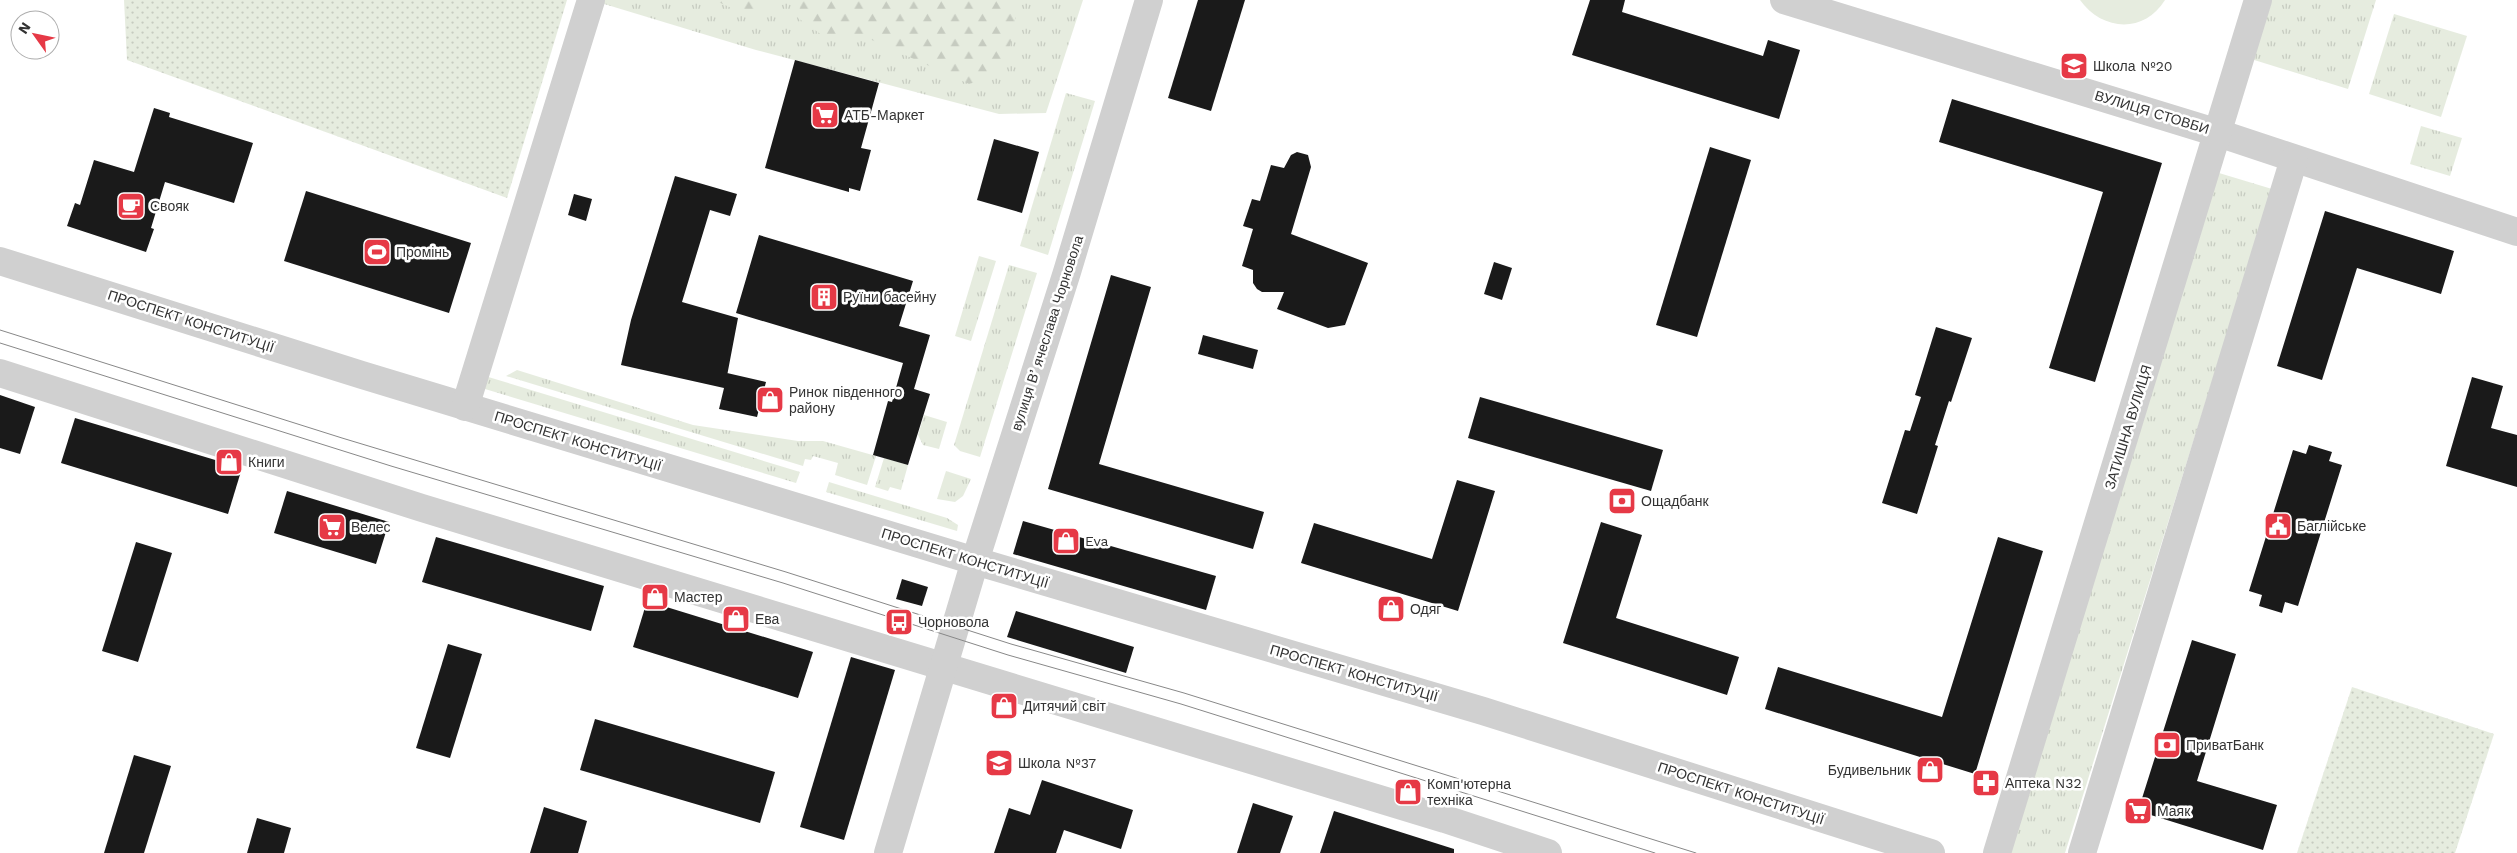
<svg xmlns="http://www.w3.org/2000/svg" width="2517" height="853" font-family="'Work Sans',sans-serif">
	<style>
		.grass { fill: url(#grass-tufts) }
		.forest { fill: url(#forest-firs) }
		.park { fill: url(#park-dots) }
		.pitch { fill: #e6ecdf }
		.building { fill: #1a1a1a }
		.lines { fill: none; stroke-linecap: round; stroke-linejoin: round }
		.minor { stroke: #d0d0d0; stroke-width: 28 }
		.tram { stroke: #888; stroke-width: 1 }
		.labels { text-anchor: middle; stroke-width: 5; stroke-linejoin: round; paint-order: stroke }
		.poi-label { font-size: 14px; fill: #333; stroke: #fff; text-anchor: start }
		.street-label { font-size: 14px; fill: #333; stroke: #fff }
	</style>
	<defs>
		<pattern id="grass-tufts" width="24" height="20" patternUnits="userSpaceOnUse" patternTransform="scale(1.25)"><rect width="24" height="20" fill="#e6ecdf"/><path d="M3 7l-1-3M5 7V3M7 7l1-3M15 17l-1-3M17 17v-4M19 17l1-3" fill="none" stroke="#c6cbc0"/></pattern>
		<pattern id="forest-firs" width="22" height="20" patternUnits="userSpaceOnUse" patternTransform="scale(1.25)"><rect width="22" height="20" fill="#e6ecdf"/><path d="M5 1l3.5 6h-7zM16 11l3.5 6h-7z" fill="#c6cbc0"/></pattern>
		<pattern id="park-dots" width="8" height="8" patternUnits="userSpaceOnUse" patternTransform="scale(1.25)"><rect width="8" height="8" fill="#e6ecdf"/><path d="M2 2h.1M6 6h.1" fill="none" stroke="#c6cbc0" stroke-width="1.8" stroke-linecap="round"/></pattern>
	</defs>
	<rect width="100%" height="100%" fill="#fff"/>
	<g class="grass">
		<path d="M 591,0 L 1083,0 L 1046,113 L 999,114 L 756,50 Z"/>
		<path d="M 2270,0 L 2376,0 L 2348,89 L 2251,59 Z"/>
		<path d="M 2394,14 L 2467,36 L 2441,117 L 2369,94 Z"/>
		<path d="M 1066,93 L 1095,101 L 1048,255 L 1020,246 Z"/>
		<path d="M 2421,126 L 2462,138 L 2450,176 L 2410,164 Z"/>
		<path d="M 2219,173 L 2272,189 L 2065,853 L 2008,853 Z"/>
		<path d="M 979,256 L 996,261 L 971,341 L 955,336 Z"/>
		<path d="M 1009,265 L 1037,273 L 980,457 L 960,451 L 954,445 Z"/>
		<path d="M 517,370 L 693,425 L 798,441 L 823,441 L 876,456 L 867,485 L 835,475 L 838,463 L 813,456 L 811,460 L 805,459 L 803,466 L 506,376 Z"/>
		<path d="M 485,376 L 800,472 L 796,483 L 485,389 Z"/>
		<path d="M 924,415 L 947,422 L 939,449 L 923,445 L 918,435 Z"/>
		<path d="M 884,458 L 908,465 L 901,490 L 890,487 L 888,491 L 875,487 Z"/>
		<path d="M 946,471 L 971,479 L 963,496 L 955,502 L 937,499 Z"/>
		<path d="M 829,482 L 947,518 L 958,525 L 957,531 L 826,492 Z"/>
	</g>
	<g class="forest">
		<path d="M 714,0 L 768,0 L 768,11 L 749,16 Z"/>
		<path d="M 801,0 L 1008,0 L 1017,6 L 1012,38 L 1002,74 L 969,84 L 863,36 L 822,35 L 798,18 Z"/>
	</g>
	<g class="park">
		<path d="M 124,0 L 567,0 L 507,198 L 127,60 Z"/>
		<path d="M 2352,687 L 2494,734 L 2455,853 L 2297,853 Z"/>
	</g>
	<path class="pitch" d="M 2080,0 L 2165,0 C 2144,34 2102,31 2080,0 Z"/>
	<g class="building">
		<path d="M 1198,0 L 1245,0 L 1211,111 L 1168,98 Z"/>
		<path d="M 1590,0 L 1625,0 L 1622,12 L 1763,56 L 1768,40 L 1800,50 L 1779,119 L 1572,55 Z"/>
		<path d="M 795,60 L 879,83 L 861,148 L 871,150 L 860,191 L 849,188 L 849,192 L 765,168 Z"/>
		<path d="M 1952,99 L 2162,163 L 2095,382 L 2049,368 L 2103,192 L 1939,142 Z"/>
		<path d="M 154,108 L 170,113 L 169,117 L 253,143 L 234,203 L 165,182 L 151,228 L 154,229 L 146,252 L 67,226 L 75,203 L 80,205 L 94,160 L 134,172 Z"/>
		<path d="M 994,139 L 1039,152 L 1022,213 L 977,200 Z"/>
		<path d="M 1710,147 L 1751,160 L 1697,337 L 1656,325 Z"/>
		<path d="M 1297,152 L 1308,155 L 1311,167 L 1291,234 L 1368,263 L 1345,325 L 1328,328 L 1277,309 L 1284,292 L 1262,292 L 1257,289 L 1253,283 L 1253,270 L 1242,266 L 1253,229 L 1243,226 L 1252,199 L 1260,201 L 1271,165 L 1284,168 L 1291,155 Z"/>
		<path d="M 675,176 L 737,194 L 730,216 L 710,210 L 682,302 L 738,318 L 727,376 L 727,373 L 766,382 L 757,417 L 719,409 L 724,388 L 621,365 L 631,320 Z"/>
		<path d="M 306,191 L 471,243 L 449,313 L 284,261 Z"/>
		<path d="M 574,194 L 592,199 L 586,221 L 568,215 Z"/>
		<path d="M 2325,211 L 2454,251 L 2441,294 L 2357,268 L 2322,380 L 2277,366 Z"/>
		<path d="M 759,235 L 913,281 L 899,326 L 930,335 L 914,389 L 930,394 L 908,465 L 873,455 L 888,401 L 892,402 L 903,363 L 736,313 Z"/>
		<path d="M 1494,262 L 1512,268 L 1502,300 L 1484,294 Z"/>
		<path d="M 1111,275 L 1151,287 L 1099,464 L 1264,512 L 1253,549 L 1048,489 Z"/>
		<path d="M 1936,327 L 1972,338 L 1951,402 L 1949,401 L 1935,445 L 1938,446 L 1917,514 L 1882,503 L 1905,430 L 1910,431 L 1921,397 L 1915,395 Z"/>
		<path d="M 1203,335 L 1258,350 L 1253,369 L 1198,354 Z"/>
		<path d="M 2472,377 L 2503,386 L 2491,428 L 2517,435 L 2517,487 L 2446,466 Z"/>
		<path d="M 0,395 L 35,407 L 20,454 L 0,448 Z"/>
		<path d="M 1480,397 L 1663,450 L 1651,491 L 1468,438 Z"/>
		<path d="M 75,418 L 242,468 L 228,514 L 61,463 Z"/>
		<path d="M 2309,445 L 2332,452 L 2329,461 L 2342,465 L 2298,606 L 2285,602 L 2282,613 L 2259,606 L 2262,595 L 2249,591 L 2293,450 L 2306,454 Z"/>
		<path d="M 1457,480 L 1495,491 L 1458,611 L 1301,563 L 1314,523 L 1432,559 Z"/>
		<path d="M 287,491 L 389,522 L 376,564 L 274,533 Z"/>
		<path d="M 1023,521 L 1216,576 L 1206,610 L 1013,554 Z"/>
		<path d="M 1601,522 L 1642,535 L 1616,618 L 1739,657 L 1727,695 L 1563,643 Z"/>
		<path d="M 436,537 L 604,586 L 591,631 L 422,582 Z"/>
		<path d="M 1998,537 L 2043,551 L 1975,774 L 1765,709 L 1778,667 L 1942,717 Z"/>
		<path d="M 136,542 L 172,553 L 138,662 L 102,651 Z"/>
		<path d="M 902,579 L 928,587 L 922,606 L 896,599 Z"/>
		<path d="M 647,601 L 813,652 L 798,698 L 633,647 Z"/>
		<path d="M 1016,611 L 1134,647 L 1126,673 L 1007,637 Z"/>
		<path d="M 2192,640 L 2236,654 L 2197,781 L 2277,805 L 2263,850 L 2138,811 Z"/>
		<path d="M 448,644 L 482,654 L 450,758 L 416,748 Z"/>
		<path d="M 851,657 L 895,670 L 844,840 L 800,827 Z"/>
		<path d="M 595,719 L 775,772 L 760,823 L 580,770 Z"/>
		<path d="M 134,755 L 171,766 L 144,853 L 104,853 Z"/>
		<path d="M 1042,780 L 1133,810 L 1121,849 L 1064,830 L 1056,853 L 994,853 L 1009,808 L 1030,815 Z"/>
		<path d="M 1253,803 L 1293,816 L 1280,853 L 1237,853 Z"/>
		<path d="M 544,807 L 587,821 L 578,853 L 530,853 Z"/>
		<path d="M 1334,811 L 1454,849 L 1454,853 L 1320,853 Z"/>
		<path d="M 257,818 L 291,828 L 284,853 L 247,853 Z"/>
	</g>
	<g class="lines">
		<g class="minor">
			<path d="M 1784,0 L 2218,133 L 2517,232"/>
			<path d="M 0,261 L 362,375 L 975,561 L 1483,711 L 1931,853"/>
			<path d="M 0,373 L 422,508 L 1445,819 L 1548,853"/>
			<path d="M 465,407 L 591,0"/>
			<path d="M 888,853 L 975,561 L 1067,272 L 1149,0"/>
			<path d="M 1997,853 L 2258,0"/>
			<path d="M 2082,853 L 2294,159"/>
		</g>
		<g class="tram">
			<path d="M 0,330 L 342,438 L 786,572 L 1011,644 L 1184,693 L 1696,853"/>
			<path d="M 0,343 L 391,466 L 783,583 L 1008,655 L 1181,704 L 1655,853"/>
		</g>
	</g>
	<defs>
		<symbol id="school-square" viewBox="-11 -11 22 22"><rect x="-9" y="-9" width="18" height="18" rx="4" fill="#e63946" stroke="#fff"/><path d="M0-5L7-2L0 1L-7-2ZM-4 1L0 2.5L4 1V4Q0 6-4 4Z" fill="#fff"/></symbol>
		<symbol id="supermarket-square" viewBox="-11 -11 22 22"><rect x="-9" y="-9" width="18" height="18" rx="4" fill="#e63946" stroke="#fff"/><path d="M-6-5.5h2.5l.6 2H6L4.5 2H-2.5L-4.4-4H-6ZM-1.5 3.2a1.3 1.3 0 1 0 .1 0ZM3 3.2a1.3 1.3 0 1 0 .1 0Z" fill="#fff"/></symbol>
		<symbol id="cafe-square" viewBox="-11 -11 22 22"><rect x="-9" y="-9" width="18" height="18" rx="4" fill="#e63946" stroke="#fff"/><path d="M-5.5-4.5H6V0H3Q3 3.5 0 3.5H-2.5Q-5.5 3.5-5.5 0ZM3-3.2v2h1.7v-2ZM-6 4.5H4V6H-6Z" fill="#fff"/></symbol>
		<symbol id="stadium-square" viewBox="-11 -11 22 22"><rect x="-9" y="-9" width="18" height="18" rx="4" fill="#e63946" stroke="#fff"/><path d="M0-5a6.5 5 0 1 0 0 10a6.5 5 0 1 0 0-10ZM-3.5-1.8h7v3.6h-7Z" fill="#fff"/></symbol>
		<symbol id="building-square" viewBox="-11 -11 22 22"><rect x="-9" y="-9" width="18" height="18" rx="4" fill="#e63946" stroke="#fff"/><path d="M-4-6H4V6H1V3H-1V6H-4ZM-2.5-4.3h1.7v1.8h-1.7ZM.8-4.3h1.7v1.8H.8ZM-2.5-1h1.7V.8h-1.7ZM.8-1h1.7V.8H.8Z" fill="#fff"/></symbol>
		<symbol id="shop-square" viewBox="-11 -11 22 22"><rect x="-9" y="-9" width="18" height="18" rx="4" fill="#e63946" stroke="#fff"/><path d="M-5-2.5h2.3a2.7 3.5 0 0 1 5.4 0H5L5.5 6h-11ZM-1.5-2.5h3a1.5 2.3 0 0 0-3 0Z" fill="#fff"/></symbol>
		<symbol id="bank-square" viewBox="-11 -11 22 22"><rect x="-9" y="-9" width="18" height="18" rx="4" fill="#e63946" stroke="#fff"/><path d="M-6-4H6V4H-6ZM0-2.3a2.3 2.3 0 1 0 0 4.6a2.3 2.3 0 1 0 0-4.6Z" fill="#fff"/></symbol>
		<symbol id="civic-square" viewBox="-11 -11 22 22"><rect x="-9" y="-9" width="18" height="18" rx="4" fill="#e63946" stroke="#fff"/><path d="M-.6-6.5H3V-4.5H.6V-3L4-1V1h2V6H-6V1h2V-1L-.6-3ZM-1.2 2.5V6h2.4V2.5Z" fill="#fff"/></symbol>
		<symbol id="bus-square" viewBox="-11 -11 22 22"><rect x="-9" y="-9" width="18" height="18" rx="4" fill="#e63946" stroke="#fff"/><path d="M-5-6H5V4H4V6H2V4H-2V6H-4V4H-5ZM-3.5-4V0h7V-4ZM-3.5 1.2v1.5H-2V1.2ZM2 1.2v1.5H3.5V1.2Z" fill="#fff"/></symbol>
		<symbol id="pharmacy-square" viewBox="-11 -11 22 22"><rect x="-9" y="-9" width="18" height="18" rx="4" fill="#e63946" stroke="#fff"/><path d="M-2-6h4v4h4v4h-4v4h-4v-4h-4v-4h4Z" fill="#fff"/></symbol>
	</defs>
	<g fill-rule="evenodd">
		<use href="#school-square" x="2058" y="50" width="32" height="32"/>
		<use href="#supermarket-square" x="809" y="99" width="32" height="32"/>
		<use href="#cafe-square" x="115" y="190" width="32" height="32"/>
		<use href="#stadium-square" x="361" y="236" width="32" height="32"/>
		<use href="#building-square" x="808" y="281" width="32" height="32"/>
		<use href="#shop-square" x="754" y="384" width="32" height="32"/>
		<use href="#shop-square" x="213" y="446" width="32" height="32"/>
		<use href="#bank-square" x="1606" y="485" width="32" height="32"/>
		<use href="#civic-square" x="2262" y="510" width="32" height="32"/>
		<use href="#supermarket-square" x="316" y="511" width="32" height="32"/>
		<use href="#shop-square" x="1050" y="525" width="32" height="32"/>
		<use href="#shop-square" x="639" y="581" width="32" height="32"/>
		<use href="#shop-square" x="1375" y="593" width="32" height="32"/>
		<use href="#shop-square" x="720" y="603" width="32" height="32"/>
		<use href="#bus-square" x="883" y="606" width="32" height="32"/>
		<use href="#shop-square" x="988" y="690" width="32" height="32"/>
		<use href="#bank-square" x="2151" y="729" width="32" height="32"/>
		<use href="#school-square" x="983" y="747" width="32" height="32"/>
		<use href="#shop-square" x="1914" y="754" width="32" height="32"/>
		<use href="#pharmacy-square" x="1970" y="767" width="32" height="32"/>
		<use href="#shop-square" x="1392" y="776" width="32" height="32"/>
		<use href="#supermarket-square" x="2122" y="795" width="32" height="32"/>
	</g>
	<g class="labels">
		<g class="poi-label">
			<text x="2093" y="71">Школа №20</text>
			<text x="844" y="120">АТБ-Маркет</text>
			<text x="150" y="211">Свояк</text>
			<text x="396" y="257">Промінь</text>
			<text x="843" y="302">Руїни басейну</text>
			<text x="789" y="397">Ринок південного<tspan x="789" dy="16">району</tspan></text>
			<text x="248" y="467">Книги</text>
			<text x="1641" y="506">Ощадбанк</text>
			<text x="2297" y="531">Баглійське</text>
			<text x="351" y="532">Велес</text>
			<text x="1085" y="546">Eva</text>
			<text x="674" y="602">Мастер</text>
			<text x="1410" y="614">Одяг</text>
			<text x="755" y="624">Ева</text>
			<text x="918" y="627">Чорновола</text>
			<text x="1023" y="711">Дитячий світ</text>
			<text x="2186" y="750">ПриватБанк</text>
			<text x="1018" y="768">Школа №37</text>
			<text x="1911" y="775" text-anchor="end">Будивельник</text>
			<text x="2005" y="788">Аптека N32</text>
			<text x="1427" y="789">Комп'ютерна<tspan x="1427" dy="16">техніка</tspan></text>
			<text x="2157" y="816">Маяк</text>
		</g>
		<g class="street-label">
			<text transform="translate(2152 112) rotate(17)" y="5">ВУЛИЦЯ СТОВБИ</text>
			<text transform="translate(191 321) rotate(18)" y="5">ПРОСПЕКТ КОНСТИТУЦІЇ</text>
			<text transform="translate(1047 333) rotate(-72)" y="5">вулиця Вʼячеслава Чорновола</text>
			<text transform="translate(2128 427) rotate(-73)" y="5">ЗАТИШНА ВУЛИЦЯ</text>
			<text transform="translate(578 441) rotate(17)" y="5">ПРОСПЕКТ КОНСТИТУЦІЇ</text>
			<text transform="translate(965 558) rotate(17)" y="5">ПРОСПЕКТ КОНСТИТУЦІЇ</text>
			<text transform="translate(1354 673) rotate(16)" y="5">ПРОСПЕКТ КОНСТИТУЦІЇ</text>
			<text transform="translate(1741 793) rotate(18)" y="5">ПРОСПЕКТ КОНСТИТУЦІЇ</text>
		</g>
	</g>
	<g transform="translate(35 35) rotate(303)"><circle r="24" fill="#ffffff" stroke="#adadad"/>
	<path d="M0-4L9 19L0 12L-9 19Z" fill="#e63946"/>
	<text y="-8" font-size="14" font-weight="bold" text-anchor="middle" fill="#333333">N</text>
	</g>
</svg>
